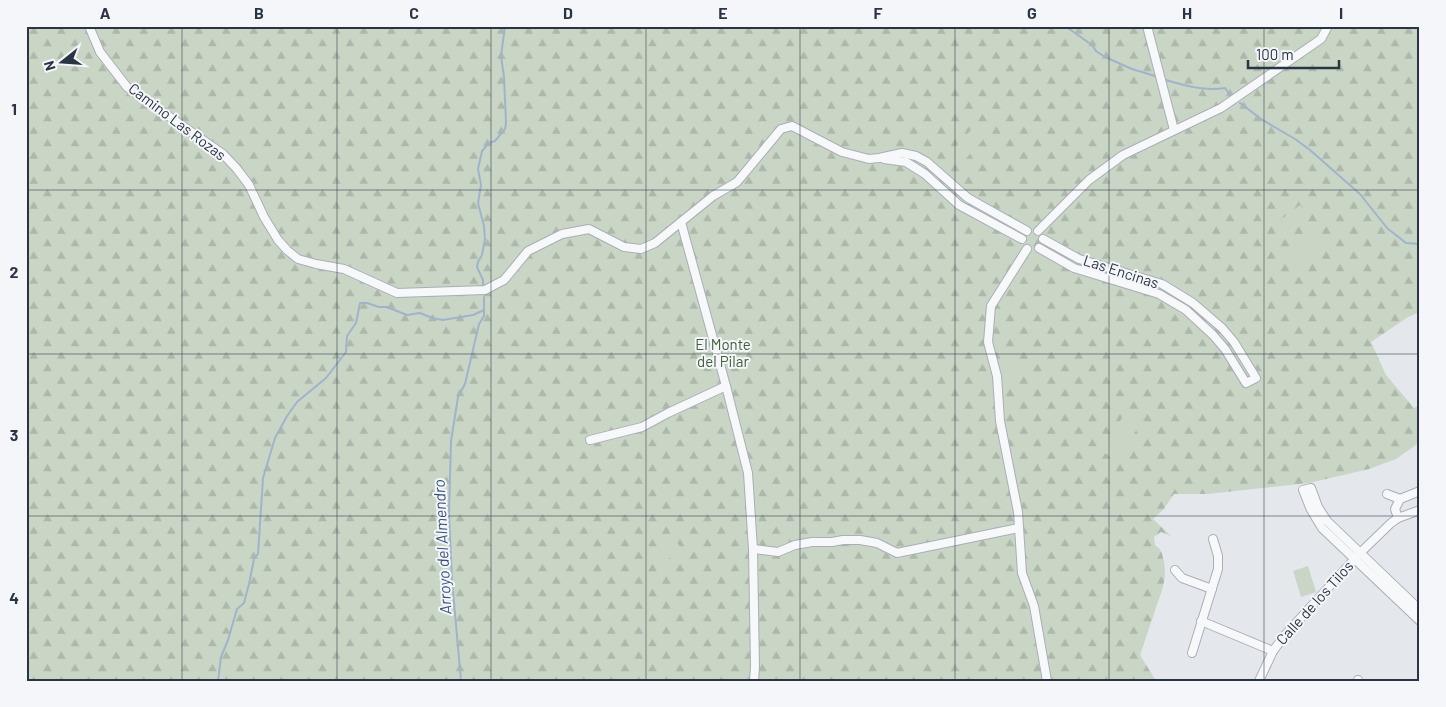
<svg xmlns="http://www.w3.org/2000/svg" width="1446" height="707" font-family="Barlow,sans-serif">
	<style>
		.forest { fill: url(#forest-firs) }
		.pitch { fill: #c9d6c5 }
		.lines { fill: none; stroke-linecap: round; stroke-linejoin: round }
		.stream { stroke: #9fb4cc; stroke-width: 2 }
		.minor-casing { stroke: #a9aeb7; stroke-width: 10 }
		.minor { stroke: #f7f8fa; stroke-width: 8 }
		.grid { fill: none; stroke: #2b3445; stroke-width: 1; stroke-opacity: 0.55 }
		.labels { text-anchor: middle; stroke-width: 4; stroke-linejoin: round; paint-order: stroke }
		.street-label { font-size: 15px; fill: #2b3445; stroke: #f4f6f9 }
		.park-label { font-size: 15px; fill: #3f6138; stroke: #f4f6f9 }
		.water-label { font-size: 16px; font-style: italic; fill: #34527a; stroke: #f4f6f9 }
		.neatline { fill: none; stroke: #2b3445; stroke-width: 2 }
		.grid-label { font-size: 16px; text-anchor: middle; font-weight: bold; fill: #2b3445 }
	</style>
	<defs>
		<pattern id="forest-firs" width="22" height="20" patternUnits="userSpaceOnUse" patternTransform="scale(1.25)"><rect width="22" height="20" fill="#c9d6c5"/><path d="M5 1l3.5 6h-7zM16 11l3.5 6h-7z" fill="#adb8ab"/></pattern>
	</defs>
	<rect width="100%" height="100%" fill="#e4e7ec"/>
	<path class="forest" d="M 26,26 L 1420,26 L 1420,312 L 1408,317 L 1371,342 L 1386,375 L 1414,408 L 1420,405 L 1420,442 L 1396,459 L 1369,469 L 1309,483 L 1207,494 L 1174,494 L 1163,510 L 1153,519 L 1171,536 L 1161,532 L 1154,537 L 1155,545 C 1160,548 1162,552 1163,558 C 1169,579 1160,594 1154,614 C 1149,627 1145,641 1140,655 L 1156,681 L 26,681 Z"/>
	<g class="pitch">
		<path d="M 972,129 L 983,140 L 961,164 L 950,153 Z"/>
		<path d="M 1300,205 L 1310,218 L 1284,238 L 1274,225 Z"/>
		<path d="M 1308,232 C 1338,229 1307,265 1290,263 L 1285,257 C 1289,245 1299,239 1308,232 Z"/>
		<path d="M 1009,348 L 1017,374 L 1007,377 L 999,351 Z"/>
		<path d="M 1123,416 L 1139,425 L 1119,461 L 1103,452 Z"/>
		<path d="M 674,539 L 681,548 L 660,566 L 653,558 Z"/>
		<path d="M 1308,566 L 1316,592 L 1301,597 L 1293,571 Z"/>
	</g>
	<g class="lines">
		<g class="stream">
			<path d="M 1065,26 L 1092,45 L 1096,51 L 1105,57 L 1132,69 L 1155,76"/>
			<path d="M 1166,80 C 1186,86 1204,91 1225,88 L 1230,95"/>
			<path d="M 1240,103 L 1261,119 L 1295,139 L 1310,150 L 1360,194 L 1387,228 L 1406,243 L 1420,244"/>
			<path d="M 483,285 L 483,280 L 477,267 L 478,262 L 482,255 L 485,239 L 484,226 L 478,203 L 481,185 L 478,169 L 482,151 L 489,143 L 495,141 L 505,129 L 506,123 L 504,77 L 501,56 L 505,26"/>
			<path d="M 218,681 L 221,657 L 228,640 L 237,609 L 244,603 L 249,584 L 254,559 L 258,554 L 263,478 L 275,438 L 287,416 L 297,402 L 326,378 L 346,352 L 347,336 L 356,323 L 360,303 L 367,303 L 379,307 L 387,307 L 407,315 L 420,313 L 432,318 L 443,320 L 473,315 L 484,310"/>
			<path d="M 461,681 L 452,580 L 449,514 L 451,441 L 458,397 L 465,384 L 479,324 L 484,316 L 484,297"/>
		</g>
		<defs>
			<g id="minor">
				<path d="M 89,26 L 100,52 L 127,87 L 223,154 L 237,169 L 249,185 L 264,217 L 278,240 L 287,250 L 298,259 L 316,264 L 344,269 L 397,293 L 485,290 L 504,280 L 528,251 L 562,234 L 589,229 L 624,247 L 641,249 L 655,243 L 713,196 L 737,182 L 781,129 L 792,126 L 842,152 L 869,159 L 879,158 L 902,153 L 916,156 L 927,162 L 968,198 L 1027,231"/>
				<path d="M 1147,26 L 1174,130"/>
				<path d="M 884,159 L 906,162 L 925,174 L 959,205 L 1022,239"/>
				<path d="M 681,222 L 726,386 L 748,473 L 753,549 L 755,667 L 754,681"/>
				<path d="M 1038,231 L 1089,180 L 1123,155 L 1221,108 L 1321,39 L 1328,26"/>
				<path d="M 1039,248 L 1074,268 L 1159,294 L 1186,310 L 1213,335 L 1225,349 L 1246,383 L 1256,378 L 1234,342 L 1222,328 L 1193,303 L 1162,284 L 1079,259 L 1043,239"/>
				<path d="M 1027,249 L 991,306 L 988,342 L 997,376 L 1000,421 L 1018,512 L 1022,573 L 1034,606 L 1047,681"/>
				<path d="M 590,440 L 642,427 L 668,413 L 726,386"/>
				<path d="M 1387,494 L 1400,499 L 1420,491"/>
				<path d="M 1398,518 L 1395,509 L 1400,499"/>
				<path d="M 753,549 L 778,552 L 795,545 L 812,542 L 832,542 L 843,540 L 860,540 L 877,543 L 897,553 L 1019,528"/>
				<path d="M 1175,570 L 1182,578 L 1212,589"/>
				<path d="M 1420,610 L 1327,521 L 1318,507 L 1311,488 L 1303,490 L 1311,510 L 1322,528 L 1420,621"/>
				<path d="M 1201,621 L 1273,651"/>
				<path d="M 1192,653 L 1218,569 L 1218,556 L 1213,539"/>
				<path d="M 1358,680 L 1358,681"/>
				<path d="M 1259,681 L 1273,651 L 1285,635 L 1360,553 L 1391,523 L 1398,518 L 1420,510"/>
			</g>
		</defs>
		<use href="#minor" class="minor-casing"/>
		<use href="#minor" class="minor"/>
	</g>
	<path class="grid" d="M 182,26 L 182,681M 337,26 L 337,681M 491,26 L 491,681M 646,26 L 646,681M 800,26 L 800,681M 955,26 L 955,681M 1109,26 L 1109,681M 1264,26 L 1264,681M 26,190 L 1420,190M 26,354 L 1420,354M 26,516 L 1420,516"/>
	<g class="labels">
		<g class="street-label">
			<text transform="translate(177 122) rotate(37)" y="5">Camino Las Rozas</text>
			<text transform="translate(1121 272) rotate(18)" y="5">Las Encinas</text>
			<text transform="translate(1315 603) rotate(-48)" y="5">Calle de los Tilos</text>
		</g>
		<g class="park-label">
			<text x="723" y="350">El Monte<tspan x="723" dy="17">del Pilar</tspan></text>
		</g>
		<g class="water-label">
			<text transform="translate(442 547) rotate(-93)" y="6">Arroyo del Almendro</text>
		</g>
	</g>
	<rect width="1446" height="707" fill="none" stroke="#f4f6f9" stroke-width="55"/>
	<g transform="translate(62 62) rotate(253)" stroke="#f4f6f9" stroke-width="4" paint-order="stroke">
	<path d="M0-4L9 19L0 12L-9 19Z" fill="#2b3445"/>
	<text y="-8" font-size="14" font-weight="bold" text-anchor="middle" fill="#2b3445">N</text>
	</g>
	<path d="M1248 60v8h91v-8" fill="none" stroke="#2b3445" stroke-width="2.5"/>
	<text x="1256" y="60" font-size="15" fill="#2b3445" stroke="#f4f6f9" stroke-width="4" paint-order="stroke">100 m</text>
	<rect x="28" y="28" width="1390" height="652" class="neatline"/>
	<g class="grid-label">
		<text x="105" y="19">A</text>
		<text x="259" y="19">B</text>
		<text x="414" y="19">C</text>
		<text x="568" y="19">D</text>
		<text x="723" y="19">E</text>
		<text x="878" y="19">F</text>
		<text x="1032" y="19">G</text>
		<text x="1187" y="19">H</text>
		<text x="1341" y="19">I</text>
		<text x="14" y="115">1</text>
		<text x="14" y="278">2</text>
		<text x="14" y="441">3</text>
		<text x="14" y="604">4</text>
	</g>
</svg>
